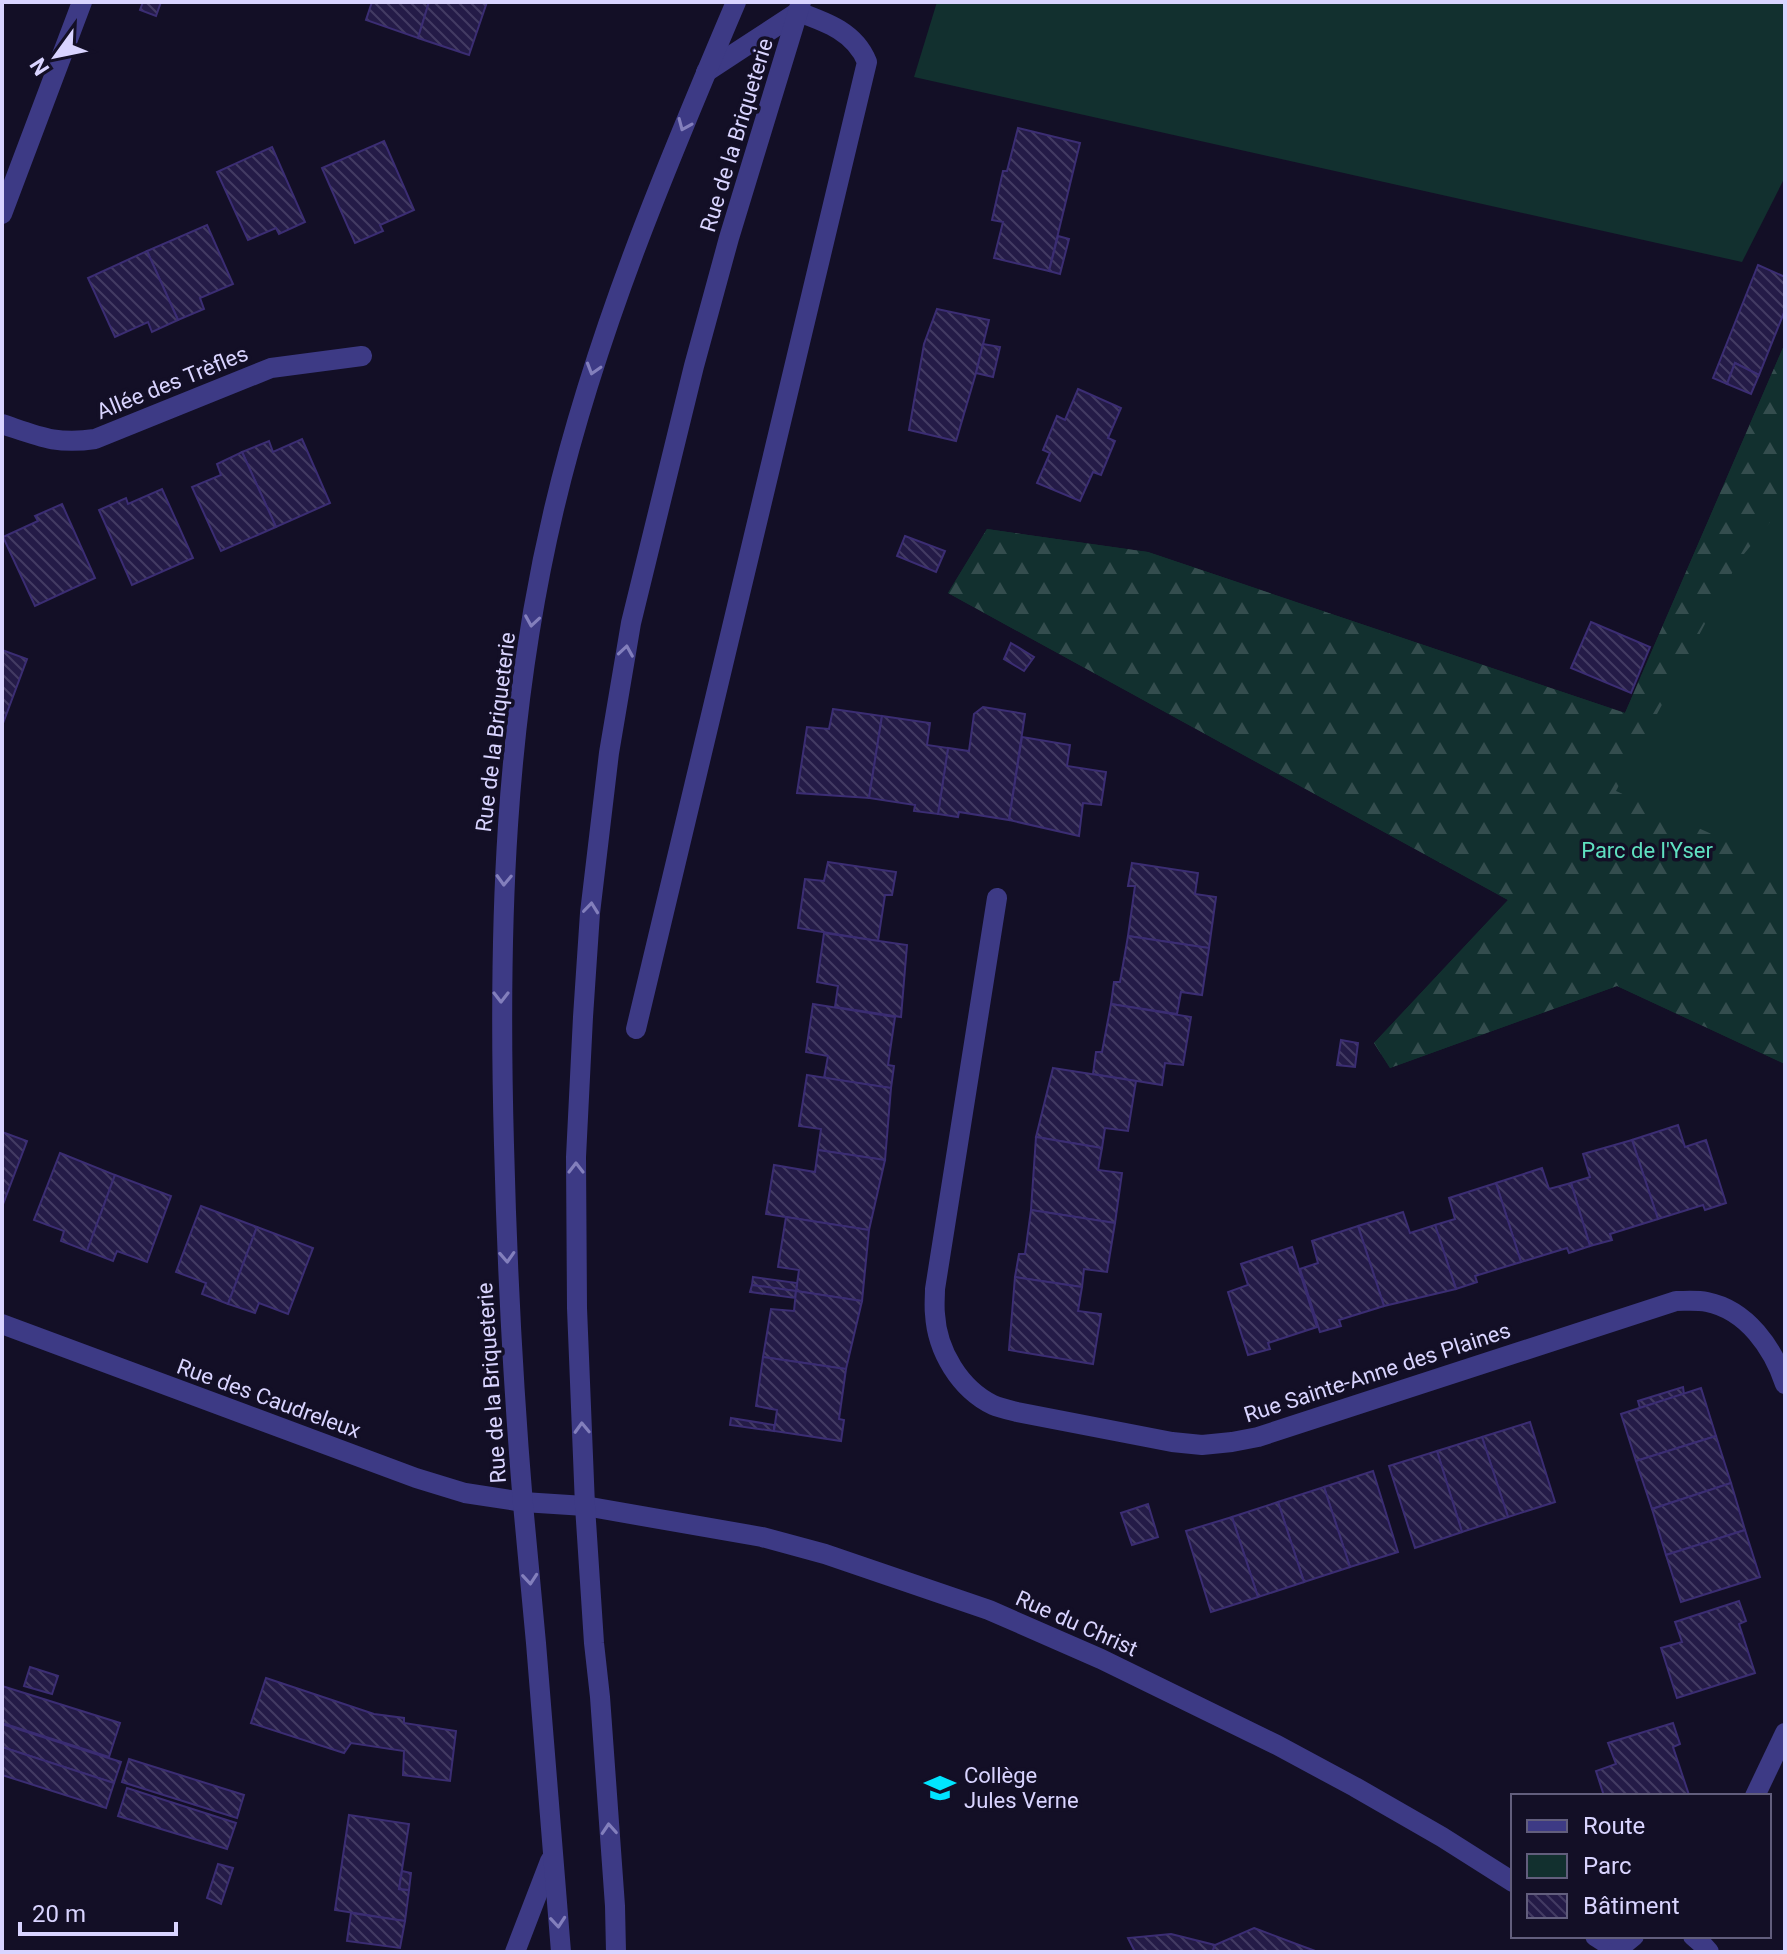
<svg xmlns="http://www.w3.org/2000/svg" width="1787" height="1954" font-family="Roboto,sans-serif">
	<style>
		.green { fill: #12302f }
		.forest { fill: url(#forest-firs) }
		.building { fill: url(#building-back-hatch); stroke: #3b2d73; stroke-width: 2 }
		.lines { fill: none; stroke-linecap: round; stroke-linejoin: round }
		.minor { stroke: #3d3a85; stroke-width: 20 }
		.tertiary { stroke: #3d3a85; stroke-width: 20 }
		.oneway { stroke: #837fbc }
		.labels { text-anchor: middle; stroke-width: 7; stroke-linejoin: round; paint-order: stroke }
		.street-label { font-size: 22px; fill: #d9d4ff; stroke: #130f26 }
		.park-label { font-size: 22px; fill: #5fe0c0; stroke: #130f26 }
		.poi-label { font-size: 22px; fill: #d9d4ff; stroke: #130f26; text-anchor: start }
	</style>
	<defs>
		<pattern id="forest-firs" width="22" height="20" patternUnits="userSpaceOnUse" patternTransform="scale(2)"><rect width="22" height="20" fill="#12302f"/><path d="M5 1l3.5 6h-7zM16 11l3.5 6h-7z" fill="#344d4e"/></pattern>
		<pattern id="building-back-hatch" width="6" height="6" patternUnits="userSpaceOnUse" patternTransform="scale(2)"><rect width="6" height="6" fill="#241b47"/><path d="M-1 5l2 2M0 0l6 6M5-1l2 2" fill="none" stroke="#433b63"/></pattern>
	</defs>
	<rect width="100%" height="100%" fill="#130f26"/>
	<g class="green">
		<path d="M 937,2 L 1785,2 L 1785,177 L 1742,262 L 914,77 Z"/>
		<path d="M 1785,343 L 1785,1064 L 1617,986 L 1390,1068 L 1374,1043 L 1508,900 L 948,593 L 987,529 L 1148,552 L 1625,713 Z"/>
	</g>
	<path class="forest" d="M 1785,343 L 1785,504 L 1739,560 L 1616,791 L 1785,867 L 1785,1064 L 1617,986 L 1390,1068 L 1374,1043 L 1508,900 L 948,593 L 987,529 L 1148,552 L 1625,713 Z"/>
	<g class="building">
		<path d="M 143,2 L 161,2 L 156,16 L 140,10 Z"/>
		<path d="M 372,2 L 429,2 L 418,38 L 366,20 Z"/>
		<path d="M 429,2 L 487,2 L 469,55 L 418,38 Z"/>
		<path d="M 1018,128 L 1080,143 L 1049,271 L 994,258 L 1003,222 L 992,220 L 1003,171 L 1007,171 Z"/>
		<path d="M 384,141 L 414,210 L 380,225 L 383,231 L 355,243 L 322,168 Z"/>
		<path d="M 272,147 L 305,222 L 279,234 L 276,228 L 248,240 L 217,172 Z"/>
		<path d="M 207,225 L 233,284 L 200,298 L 204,309 L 178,320 L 147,251 Z"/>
		<path d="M 1058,236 L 1069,239 L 1060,274 L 1049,271 Z"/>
		<path d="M 147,251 L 178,320 L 152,332 L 148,322 L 115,337 L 88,278 Z"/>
		<path d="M 1758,265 L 1785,277 L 1785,310 L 1759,375 L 1735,363 L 1727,384 L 1713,378 Z"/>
		<path d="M 937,309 L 989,320 L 976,373 L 956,441 L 909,430 L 924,344 Z"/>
		<path d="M 983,344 L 1000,347 L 993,377 L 976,373 Z"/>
		<path d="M 1735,363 L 1759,375 L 1751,394 L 1727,384 Z"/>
		<path d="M 1078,389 L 1121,408 L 1108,438 L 1115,441 L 1101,475 L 1093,472 L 1080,501 L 1037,483 L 1050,453 L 1043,450 L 1057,416 L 1065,420 Z"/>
		<path d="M 302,439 L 330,503 L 276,527 L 242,452 L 269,441 L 273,452 Z"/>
		<path d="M 242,452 L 276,527 L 221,551 L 192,487 L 221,475 L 217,464 Z"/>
		<path d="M 162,489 L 193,558 L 132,585 L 99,510 L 126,498 L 128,504 Z"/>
		<path d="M 62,504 L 95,578 L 35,606 L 3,537 L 38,521 L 35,516 Z"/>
		<path d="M 905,536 L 945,551 L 936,572 L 897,556 Z"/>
		<path d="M 1591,622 L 1650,647 L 1631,693 L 1571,668 Z"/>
		<path d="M 1011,643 L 1034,657 L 1024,671 L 1004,659 Z"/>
		<path d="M 2,650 L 27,659 L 2,726 Z"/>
		<path d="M 983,707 L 1025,714 L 1009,820 L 959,812 L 958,817 L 938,814 L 948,748 L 969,751 L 974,714 Z"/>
		<path d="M 833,709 L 882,716 L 869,798 L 797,793 L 807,727 L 829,729 Z"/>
		<path d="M 882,716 L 930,723 L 927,745 L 948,748 L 938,814 L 914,811 L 915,805 L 869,798 Z"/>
		<path d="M 1022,737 L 1070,745 L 1067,766 L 1106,772 L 1101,805 L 1083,803 L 1079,836 L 1009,820 Z"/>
		<path d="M 828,862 L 896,872 L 892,895 L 885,895 L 878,941 L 798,928 L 805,879 L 824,881 Z"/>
		<path d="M 1132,863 L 1198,873 L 1195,894 L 1216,897 L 1209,948 L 1128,936 L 1135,886 L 1128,886 Z"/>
		<path d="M 824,933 L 907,945 L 901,1017 L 835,1007 L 838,986 L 817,982 Z"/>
		<path d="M 1128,936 L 1209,948 L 1202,995 L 1181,992 L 1177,1014 L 1111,1004 L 1114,982 L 1120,982 Z"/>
		<path d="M 813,1004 L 895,1017 L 888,1065 L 894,1066 L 891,1088 L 824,1078 L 828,1056 L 806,1052 Z"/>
		<path d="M 1111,1004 L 1191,1017 L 1183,1065 L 1165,1063 L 1162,1085 L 1093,1074 L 1096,1052 L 1102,1052 Z"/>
		<path d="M 1341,1040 L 1358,1043 L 1355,1067 L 1337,1065 Z"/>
		<path d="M 1053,1068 L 1136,1081 L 1128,1131 L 1105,1128 L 1102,1148 L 1036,1137 Z"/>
		<path d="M 807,1075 L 891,1088 L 885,1160 L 818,1150 L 821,1129 L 799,1126 Z"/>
		<path d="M 1678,1125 L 1685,1147 L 1706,1140 L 1726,1203 L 1705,1210 L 1703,1205 L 1658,1219 L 1632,1140 Z"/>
		<path d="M 2,1132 L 27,1141 L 2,1207 Z"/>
		<path d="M 1036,1137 L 1102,1148 L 1098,1170 L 1122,1173 L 1115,1223 L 1031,1210 Z"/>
		<path d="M 1632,1140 L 1658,1219 L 1610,1234 L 1612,1240 L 1590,1246 L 1571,1183 L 1590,1177 L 1583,1154 Z"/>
		<path d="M 818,1150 L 885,1160 L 869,1230 L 766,1214 L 774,1165 L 815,1172 Z"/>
		<path d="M 60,1153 L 115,1175 L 87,1251 L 61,1241 L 64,1231 L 34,1220 Z"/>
		<path d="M 1542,1168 L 1549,1189 L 1571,1183 L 1590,1246 L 1569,1253 L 1567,1248 L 1521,1262 L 1496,1183 Z"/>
		<path d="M 115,1175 L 171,1196 L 147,1262 L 117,1251 L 113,1261 L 87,1251 Z"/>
		<path d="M 1496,1183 L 1521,1262 L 1475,1276 L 1477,1282 L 1456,1289 L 1435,1225 L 1455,1219 L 1449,1198 Z"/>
		<path d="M 201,1206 L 257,1227 L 228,1304 L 202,1294 L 206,1283 L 176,1272 Z"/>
		<path d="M 1031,1210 L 1115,1223 L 1107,1272 L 1084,1269 L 1082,1287 L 1015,1277 L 1019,1254 L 1025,1254 Z"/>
		<path d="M 1403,1212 L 1410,1233 L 1435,1225 L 1456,1289 L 1384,1306 L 1358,1226 Z"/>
		<path d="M 786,1217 L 869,1230 L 862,1301 L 796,1291 L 799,1270 L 778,1267 Z"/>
		<path d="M 1358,1226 L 1384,1306 L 1339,1320 L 1341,1326 L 1320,1332 L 1300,1269 L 1318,1263 L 1312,1241 Z"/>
		<path d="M 257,1227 L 313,1248 L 288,1314 L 259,1303 L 255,1313 L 228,1304 Z"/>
		<path d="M 1292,1247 L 1317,1327 L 1268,1343 L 1270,1349 L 1248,1355 L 1228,1292 L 1248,1285 L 1241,1264 Z"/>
		<path d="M 753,1277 L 797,1283 L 796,1291 L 752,1285 Z"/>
		<path d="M 1015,1277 L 1082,1287 L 1078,1311 L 1101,1314 L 1093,1364 L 1009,1350 Z"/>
		<path d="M 752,1285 L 796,1291 L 795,1298 L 750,1292 Z"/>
		<path d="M 796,1291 L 862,1301 L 846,1369 L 763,1357 L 771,1309 L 794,1311 Z"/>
		<path d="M 763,1357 L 846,1369 L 839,1419 L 844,1420 L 841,1441 L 774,1431 L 777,1410 L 756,1406 Z"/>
		<path d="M 1683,1387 L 1684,1394 L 1640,1408 L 1638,1401 Z"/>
		<path d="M 1701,1388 L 1716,1436 L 1636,1461 L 1621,1414 Z"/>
		<path d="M 731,1418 L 774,1425 L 774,1431 L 730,1425 Z"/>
		<path d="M 1530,1422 L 1555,1502 L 1508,1517 L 1482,1437 Z"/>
		<path d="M 1716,1436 L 1731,1483 L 1652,1509 L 1636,1461 Z"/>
		<path d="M 1482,1437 L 1508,1517 L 1462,1532 L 1437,1451 Z"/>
		<path d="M 1437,1451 L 1462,1532 L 1415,1548 L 1389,1466 Z"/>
		<path d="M 1373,1471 L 1398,1552 L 1350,1567 L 1324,1487 Z"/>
		<path d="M 1731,1483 L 1745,1530 L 1666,1555 L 1652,1509 Z"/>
		<path d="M 1324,1487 L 1350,1567 L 1304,1582 L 1278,1502 Z"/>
		<path d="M 1278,1502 L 1304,1582 L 1258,1597 L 1232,1517 Z"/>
		<path d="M 1148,1504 L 1158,1537 L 1132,1545 L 1121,1513 Z"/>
		<path d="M 1232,1517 L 1258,1597 L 1211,1612 L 1186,1531 Z"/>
		<path d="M 1745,1530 L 1760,1577 L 1681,1602 L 1666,1555 Z"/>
		<path d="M 1739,1601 L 1746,1621 L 1739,1624 L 1755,1673 L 1677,1698 L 1661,1648 L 1682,1642 L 1675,1622 Z"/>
		<path d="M 30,1667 L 58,1676 L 52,1694 L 24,1686 Z"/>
		<path d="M 266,1678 L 374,1714 L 404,1718 L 404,1723 L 456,1731 L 450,1781 L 403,1775 L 404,1751 L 351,1743 L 344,1753 L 251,1723 Z"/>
		<path d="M 2,1686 L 120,1723 L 109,1757 L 2,1723 Z"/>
		<path d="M 1673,1723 L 1680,1744 L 1673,1747 L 1689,1795 L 1604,1796 L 1596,1771 L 1616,1764 L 1608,1743 Z"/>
		<path d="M 2,1724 L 121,1762 L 114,1783 L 2,1747 Z"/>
		<path d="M 2,1747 L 114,1783 L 106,1808 L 2,1775 Z"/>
		<path d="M 129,1759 L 244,1795 L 237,1818 L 122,1782 Z"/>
		<path d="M 127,1788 L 236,1823 L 227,1849 L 118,1816 Z"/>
		<path d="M 349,1815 L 409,1824 L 399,1889 L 409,1890 L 405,1921 L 335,1910 Z"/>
		<path d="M 218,1864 L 233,1868 L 221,1904 L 207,1898 Z"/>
		<path d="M 402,1871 L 411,1873 L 409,1890 L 399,1889 Z"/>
		<path d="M 351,1913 L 405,1921 L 400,1948 L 347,1941 Z"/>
		<path d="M 1254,1928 L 1299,1945 L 1318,1952 L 1212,1952 L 1215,1945 Z"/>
		<path d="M 1171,1934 L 1215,1945 L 1212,1952 L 1135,1952 L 1128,1938 Z"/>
	</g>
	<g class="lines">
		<g class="minor">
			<path d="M 2,214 L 82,2"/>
			<path d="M 2,424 C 38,436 56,445 95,439 L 271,368 L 362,356"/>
			<path d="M 997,898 L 935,1289 C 935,1297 934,1306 935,1314 C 937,1351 960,1389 993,1405 C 1000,1408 1009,1410 1017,1412 L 1172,1442 L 1202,1445 L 1232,1442 L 1258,1437 L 1676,1301 C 1686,1301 1697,1300 1707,1302 C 1747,1310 1773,1348 1785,1384"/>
			<path d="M 636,1029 L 867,62 C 855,32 826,22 798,12"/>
			<path d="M 2,1324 L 416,1478 L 465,1493 L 523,1502"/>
			<path d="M 1755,1796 L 1785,1733"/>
		</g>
		<g class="tertiary">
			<path d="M 706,72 L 798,12"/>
			<path d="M 523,1502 L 585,1506 L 762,1537 L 825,1554 L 989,1610 L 1101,1659 L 1277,1745 L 1355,1787 L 1442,1837 L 1513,1882"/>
			<path d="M 1595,1936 L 1618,1951"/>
			<path d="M 1693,1936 L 1701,1943 L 1709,1952"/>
			<path d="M 515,1952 L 550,1861"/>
			<path d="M 561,1952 C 552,1849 545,1746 536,1643 C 532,1597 527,1550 523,1504 C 513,1384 507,1265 504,1145 C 498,929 504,720 554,509 C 596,332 665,169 736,2"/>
			<path d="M 616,1952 L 615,1906 L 600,1697 L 594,1643 L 585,1506 L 577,1308 L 576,1157 L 583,1017 L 590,913 L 609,753 L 631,623 L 694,366 L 729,238 L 801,2"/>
			<path d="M 1617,1952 L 1623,1945 L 1634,1936"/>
		</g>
	</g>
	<defs><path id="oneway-chevron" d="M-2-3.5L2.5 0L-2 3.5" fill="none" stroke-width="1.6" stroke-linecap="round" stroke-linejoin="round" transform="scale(2)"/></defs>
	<g class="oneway">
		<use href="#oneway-chevron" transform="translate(684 125) rotate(113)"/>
		<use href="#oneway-chevron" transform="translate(593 369) rotate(107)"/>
		<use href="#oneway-chevron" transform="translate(532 621) rotate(99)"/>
		<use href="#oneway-chevron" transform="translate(626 651) rotate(-81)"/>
		<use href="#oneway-chevron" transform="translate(504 880) rotate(92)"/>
		<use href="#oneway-chevron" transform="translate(591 908) rotate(-84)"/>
		<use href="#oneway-chevron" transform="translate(501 997) rotate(90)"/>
		<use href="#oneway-chevron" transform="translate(576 1168) rotate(-90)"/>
		<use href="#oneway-chevron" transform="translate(507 1257) rotate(87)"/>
		<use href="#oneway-chevron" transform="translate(582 1428) rotate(-92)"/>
		<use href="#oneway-chevron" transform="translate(530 1579) rotate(85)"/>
		<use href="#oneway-chevron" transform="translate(609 1829) rotate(-94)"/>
		<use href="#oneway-chevron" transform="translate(558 1922) rotate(85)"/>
	</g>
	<defs>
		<symbol id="school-bare" viewBox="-9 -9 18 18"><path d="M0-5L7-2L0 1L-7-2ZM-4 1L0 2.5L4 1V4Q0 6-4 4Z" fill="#00e5ff" stroke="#130f26" stroke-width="2.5" paint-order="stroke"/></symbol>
	</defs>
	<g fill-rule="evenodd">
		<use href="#school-bare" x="918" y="1766" width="44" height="44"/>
	</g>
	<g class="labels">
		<g class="street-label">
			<text transform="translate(736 135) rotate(-73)" y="8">Rue de la Briqueterie</text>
			<text transform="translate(172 382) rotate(-22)" y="8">Allée des Trèfles</text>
			<text transform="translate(495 732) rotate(-83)" y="8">Rue de la Briqueterie</text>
			<text transform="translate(1377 1372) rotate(-18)" y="8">Rue Sainte-Anne des Plaines</text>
			<text transform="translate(491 1383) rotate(-94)" y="8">Rue de la Briqueterie</text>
			<text transform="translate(269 1398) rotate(20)" y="8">Rue des Caudreleux</text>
			<text transform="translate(1077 1623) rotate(24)" y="8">Rue du Christ</text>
		</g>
		<g class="park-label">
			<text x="1647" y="858">Parc de l'Yser</text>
		</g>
		<g class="poi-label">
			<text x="964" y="1783">Collège<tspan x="964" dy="25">Jules Verne</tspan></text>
		</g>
	</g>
	<rect width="1787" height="1954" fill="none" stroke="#d9d4ff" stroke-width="8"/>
	<rect x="1511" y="1794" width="260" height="144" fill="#130f26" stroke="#625e7d" stroke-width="2"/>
	<rect x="1527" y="1820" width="40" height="12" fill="#3d3a85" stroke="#625e7d" stroke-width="2"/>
	<text x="1583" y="1834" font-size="24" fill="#d9d4ff">Route</text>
	<rect x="1527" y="1854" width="40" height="24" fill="#12302f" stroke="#625e7d" stroke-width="2"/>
	<text x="1583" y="1874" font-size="24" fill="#d9d4ff">Parc</text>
	<rect x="1527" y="1894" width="40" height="24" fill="url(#building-back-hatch)" stroke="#625e7d" stroke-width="2"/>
	<text x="1583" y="1914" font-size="24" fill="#d9d4ff">Bâtiment</text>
	<g transform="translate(56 56) rotate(237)" stroke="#130f26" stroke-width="6" paint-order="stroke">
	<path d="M0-6L14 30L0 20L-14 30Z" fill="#d9d4ff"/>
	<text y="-12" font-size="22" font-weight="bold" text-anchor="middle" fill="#d9d4ff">N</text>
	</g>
	<path d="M20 1922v12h156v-12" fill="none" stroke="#d9d4ff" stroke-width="4"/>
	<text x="32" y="1922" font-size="24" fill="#d9d4ff" stroke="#130f26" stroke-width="6" paint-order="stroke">20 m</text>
</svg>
